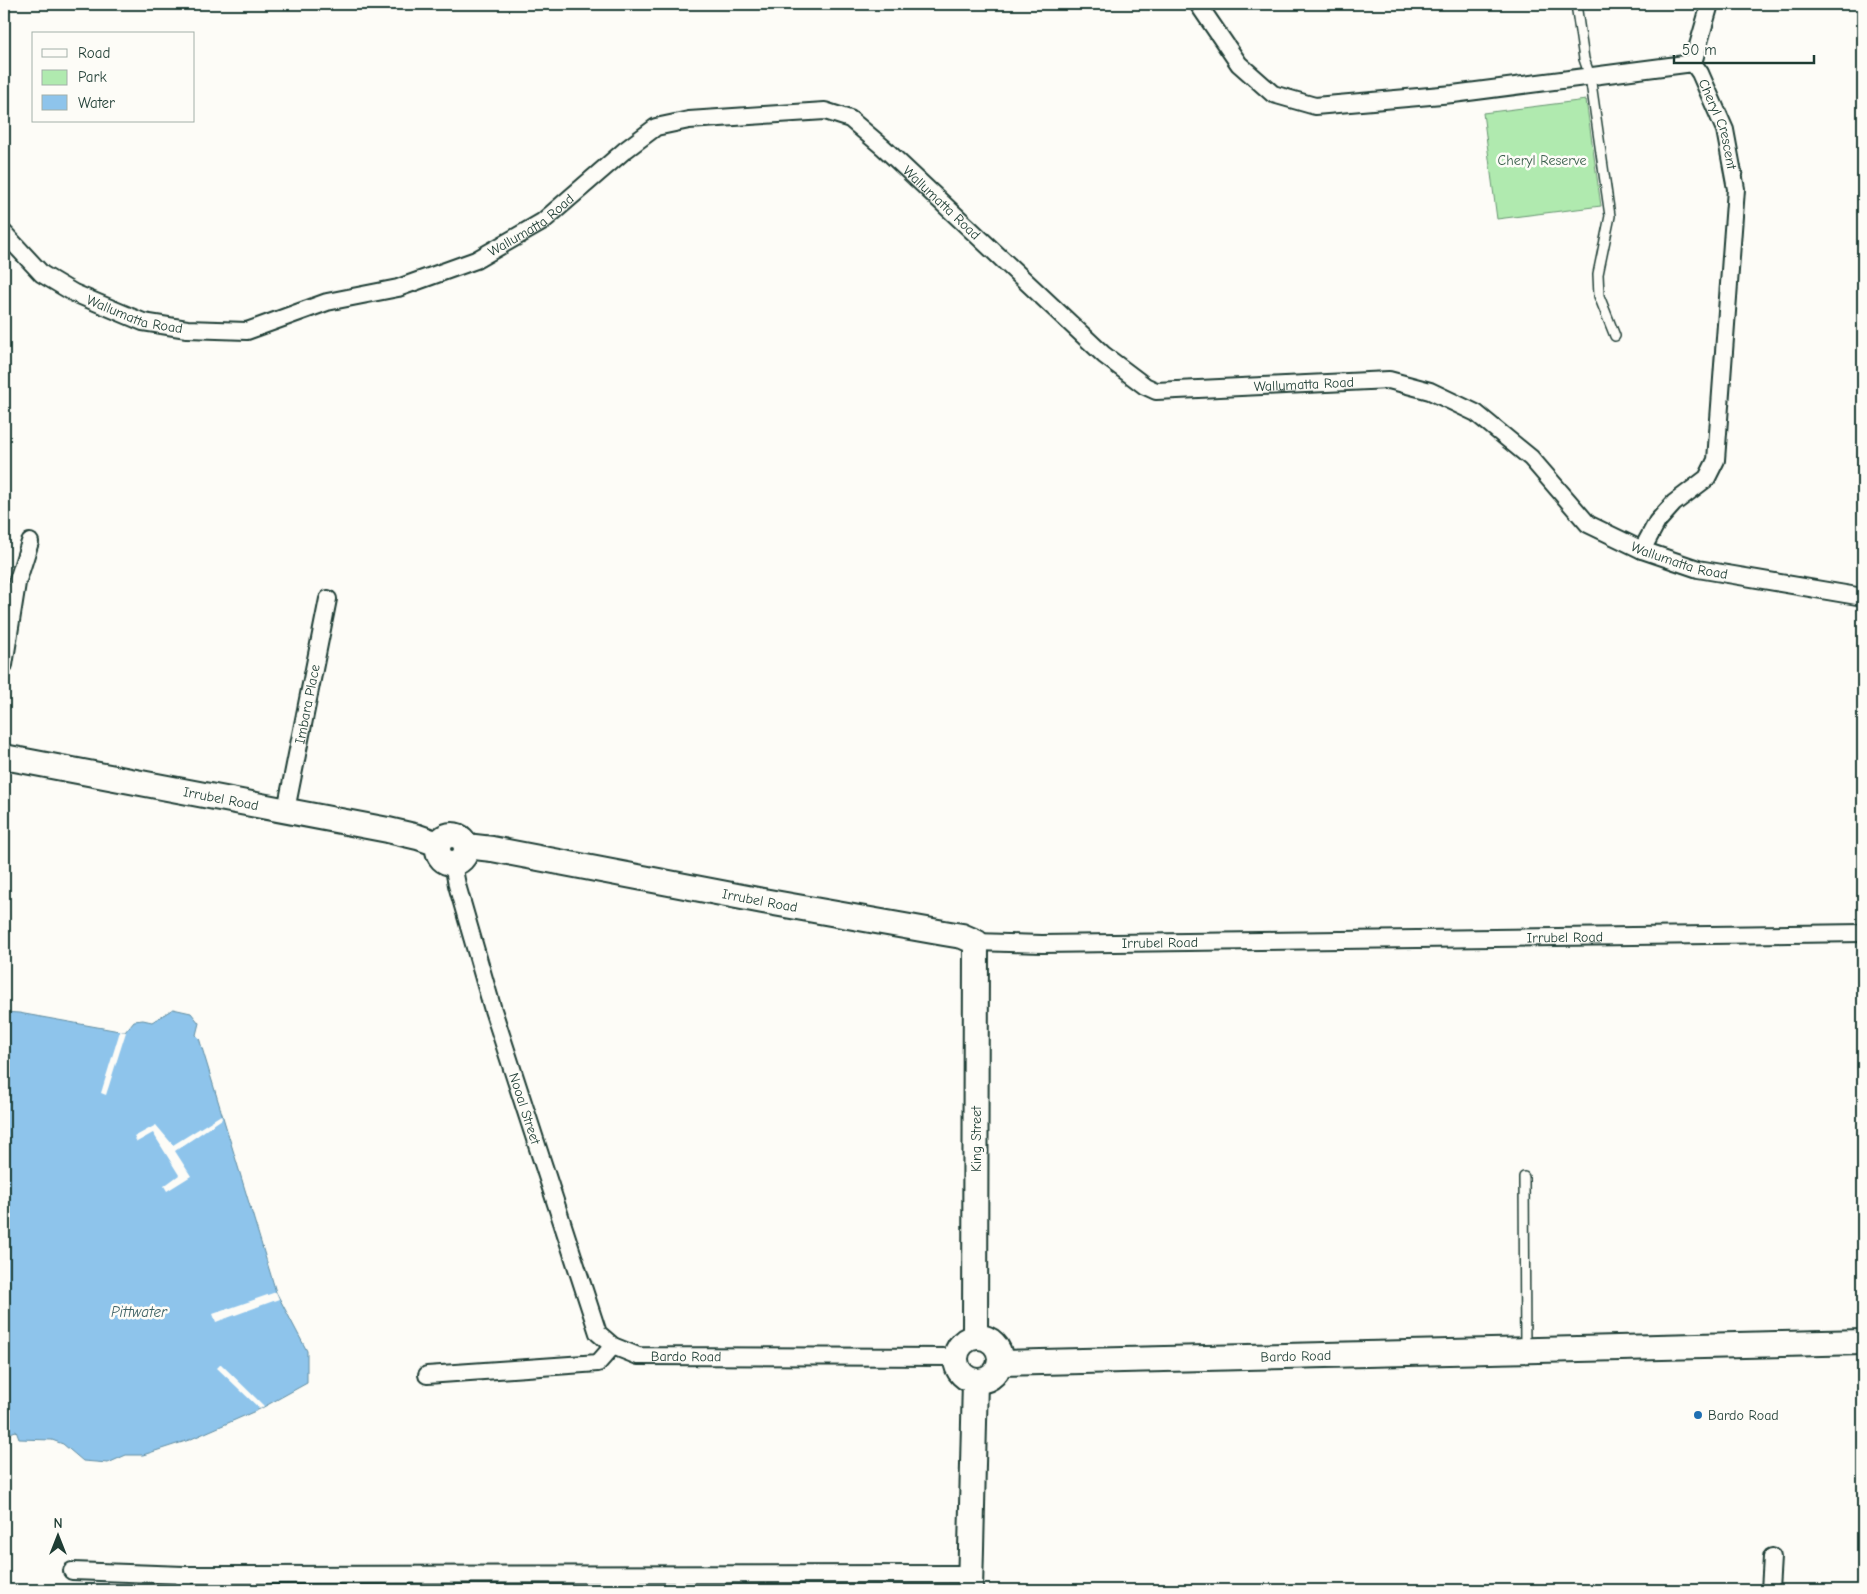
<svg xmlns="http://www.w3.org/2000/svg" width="1867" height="1594" font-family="'Comic Neue',sans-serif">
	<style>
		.green { fill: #b0eaaf; stroke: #689472 }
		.water { fill: #8ec4eb; stroke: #628ea2 }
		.pier { fill: #fdfcf7 }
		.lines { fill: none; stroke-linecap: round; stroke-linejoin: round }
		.lane-casing { stroke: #1f3d34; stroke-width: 12 }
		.street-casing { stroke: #1f3d34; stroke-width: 20 }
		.secondary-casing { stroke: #1f3d34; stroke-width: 28 }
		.lane { stroke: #fdfcf7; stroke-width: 9 }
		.street { stroke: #fdfcf7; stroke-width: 16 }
		.secondary { stroke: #fdfcf7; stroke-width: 24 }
		.poi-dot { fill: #1f6fb2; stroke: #fdfcf7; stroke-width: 2 }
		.labels { text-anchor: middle; stroke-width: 5; stroke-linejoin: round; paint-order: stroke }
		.street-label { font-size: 14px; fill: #1f3d34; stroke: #fdfcf7 }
		.park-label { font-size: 14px; fill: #3c604d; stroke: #fdfcf7 }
		.poi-label { font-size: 14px; fill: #1f3d34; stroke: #fdfcf7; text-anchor: start }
		.water-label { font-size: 15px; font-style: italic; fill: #3b5f62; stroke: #fdfcf7 }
	</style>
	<rect width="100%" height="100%" fill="#fdfcf7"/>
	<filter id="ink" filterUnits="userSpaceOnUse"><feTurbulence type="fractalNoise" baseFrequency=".02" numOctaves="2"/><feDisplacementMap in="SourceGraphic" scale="10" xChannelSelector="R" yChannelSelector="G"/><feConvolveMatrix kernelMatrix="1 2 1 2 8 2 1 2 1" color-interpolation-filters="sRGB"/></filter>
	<g filter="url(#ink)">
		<path class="green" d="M 1586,100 L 1601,206 L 1497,219 L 1483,113 Z"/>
		<path class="water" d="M 173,1009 L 191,1013 L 199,1023 L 196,1035 L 199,1038 L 276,1292 L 307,1351 L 307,1383 L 260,1409 L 189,1440 L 143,1455 L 126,1455 L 108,1463 L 83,1461 L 63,1444 L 52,1440 L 19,1439 L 16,1431 L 4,1435 L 4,1012 L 19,1013 L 125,1032 L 134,1021 L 143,1020 L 152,1022 Z"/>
		<g class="pier">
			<path d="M 120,1031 L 126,1032 L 106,1095 L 101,1093 Z"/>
			<path d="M 221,1115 L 222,1119 L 175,1151 L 191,1176 L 167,1191 L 164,1186 L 179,1175 L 153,1133 L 137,1142 L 134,1137 L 156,1125 L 173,1145 Z"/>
			<path d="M 276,1292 L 279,1299 L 216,1322 L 213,1314 Z"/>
			<path d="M 221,1364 L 264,1406 L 260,1409 L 217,1368 Z"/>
		</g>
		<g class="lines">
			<defs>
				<g id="lane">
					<path d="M 1576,4 L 1584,59 L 1590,76 L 1610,216 L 1598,274 L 1599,296 L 1615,336"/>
					<path d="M 1524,1177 L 1525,1350"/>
				</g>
				<g id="street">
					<path id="s1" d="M 1198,4 L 1239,64 L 1273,94 L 1315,106 L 1453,94 L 1693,63 L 1700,73 L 1725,130 L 1736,189 L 1716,460 L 1707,478 L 1674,503 L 1657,522 L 1642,550"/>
					<path d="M 1693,63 L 1710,4"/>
					<path id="s2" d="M 4,233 L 42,274 L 74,293 L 143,322 L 187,329 L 247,331 L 327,302 L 398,288 L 476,260 L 542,222 L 624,151 L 656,127 L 689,120 L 825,111 L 850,119 L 884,148 L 1104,355 L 1145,386 L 1156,391 L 1389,380 L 1430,391 L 1476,413 L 1531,458 L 1588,524 L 1642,550 L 1698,569 L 1863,597"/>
					<path d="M 4,665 L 17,583 L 30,542"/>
					<path id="s3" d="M 286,810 L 328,599"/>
					<path id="s4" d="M 453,864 L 457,885 L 493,1010 L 598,1333 L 613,1346 L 638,1356 L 956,1357"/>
					<path id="s5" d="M 976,942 L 1042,944 L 1863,933"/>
					<path d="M 427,1375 L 598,1363 L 613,1346"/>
					<path d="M 72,1571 L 184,1575 L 970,1574"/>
					<path d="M 184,1575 L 184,1590"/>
					<path d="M 1770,1590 L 1772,1557"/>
				</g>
				<g id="secondary">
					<path id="s6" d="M 4,757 L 388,830 L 418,837 L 438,844"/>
					<circle cx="452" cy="849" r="14"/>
					<path id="s7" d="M 466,846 L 492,849 L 763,901 L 944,933 L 962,936 L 976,942 L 975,1337"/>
					<circle cx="978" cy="1359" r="22"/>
					<path id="s8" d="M 1000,1363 L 1863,1342"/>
					<path d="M 970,1590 L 975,1381"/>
				</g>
			</defs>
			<use href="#lane" class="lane-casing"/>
			<use href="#street" class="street-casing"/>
			<use href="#secondary" class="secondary-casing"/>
			<use href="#lane" class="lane"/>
			<use href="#street" class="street"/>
			<use href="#secondary" class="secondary"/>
		</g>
	</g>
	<circle class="poi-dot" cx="1698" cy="1415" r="5"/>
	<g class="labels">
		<g class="street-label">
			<text dy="5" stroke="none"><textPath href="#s1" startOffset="609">Cheryl Crescent</textPath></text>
			<text dy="5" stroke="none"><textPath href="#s2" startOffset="1058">Wallumatta Road</textPath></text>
			<text dy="5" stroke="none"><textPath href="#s2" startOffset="578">Wallumatta Road</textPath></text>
			<text dy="5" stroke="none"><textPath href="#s2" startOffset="158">Wallumatta Road</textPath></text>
			<text dy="5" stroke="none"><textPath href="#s2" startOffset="1492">Wallumatta Road</textPath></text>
			<text dy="5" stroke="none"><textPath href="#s2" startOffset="1928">Wallumatta Road</textPath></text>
			<text dy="5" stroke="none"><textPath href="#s3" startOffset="108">Imbara Place</textPath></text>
			<text dy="5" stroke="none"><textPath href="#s6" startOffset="221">Irrubel Road</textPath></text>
			<text dy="5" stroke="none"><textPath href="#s7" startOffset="299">Irrubel Road</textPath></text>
			<text dy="5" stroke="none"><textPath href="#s5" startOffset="589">Irrubel Road</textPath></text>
			<text dy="5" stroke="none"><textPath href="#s5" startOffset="184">Irrubel Road</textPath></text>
			<text dy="5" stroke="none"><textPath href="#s4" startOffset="255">Nooal Street</textPath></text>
			<text transform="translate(976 1139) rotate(-90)" y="5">King Street</text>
			<text dy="5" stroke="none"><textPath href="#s4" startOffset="586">Bardo Road</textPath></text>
			<text dy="5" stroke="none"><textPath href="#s8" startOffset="296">Bardo Road</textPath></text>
		</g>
		<g class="park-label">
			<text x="1542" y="165">Cheryl Reserve</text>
		</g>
		<g class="poi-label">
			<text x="1708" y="1420">Bardo Road</text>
		</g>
		<g class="water-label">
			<text x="139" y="1317">Pittwater</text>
		</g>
	</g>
	<rect width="1867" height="1594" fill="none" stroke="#fdfcf7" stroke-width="20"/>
	<rect x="10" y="10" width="1847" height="1574" fill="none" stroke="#1f3d34" stroke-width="2" filter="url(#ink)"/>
	<rect x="32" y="32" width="162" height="90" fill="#fdfcf7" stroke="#a4b0a9"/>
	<rect x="42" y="49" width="25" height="8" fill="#fdfcf7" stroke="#a4b0a9"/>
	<text x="78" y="58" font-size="15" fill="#1f3d34">Road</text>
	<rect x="42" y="70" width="25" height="15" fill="#b0eaaf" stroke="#a4b0a9"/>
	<text x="78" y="82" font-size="15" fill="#1f3d34">Park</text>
	<rect x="42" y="95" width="25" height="15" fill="#8ec4eb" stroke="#a4b0a9"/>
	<text x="78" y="108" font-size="15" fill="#1f3d34">Water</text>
	<g transform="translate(58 1536)" stroke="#fdfcf7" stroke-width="4" paint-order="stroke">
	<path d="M0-4L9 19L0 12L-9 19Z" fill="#1f3d34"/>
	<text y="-8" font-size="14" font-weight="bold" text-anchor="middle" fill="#1f3d34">N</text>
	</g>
	<path d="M1674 55v8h140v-8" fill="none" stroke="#1f3d34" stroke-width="2.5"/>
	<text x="1682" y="55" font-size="15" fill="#1f3d34" stroke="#fdfcf7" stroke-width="4" paint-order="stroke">50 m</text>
</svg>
